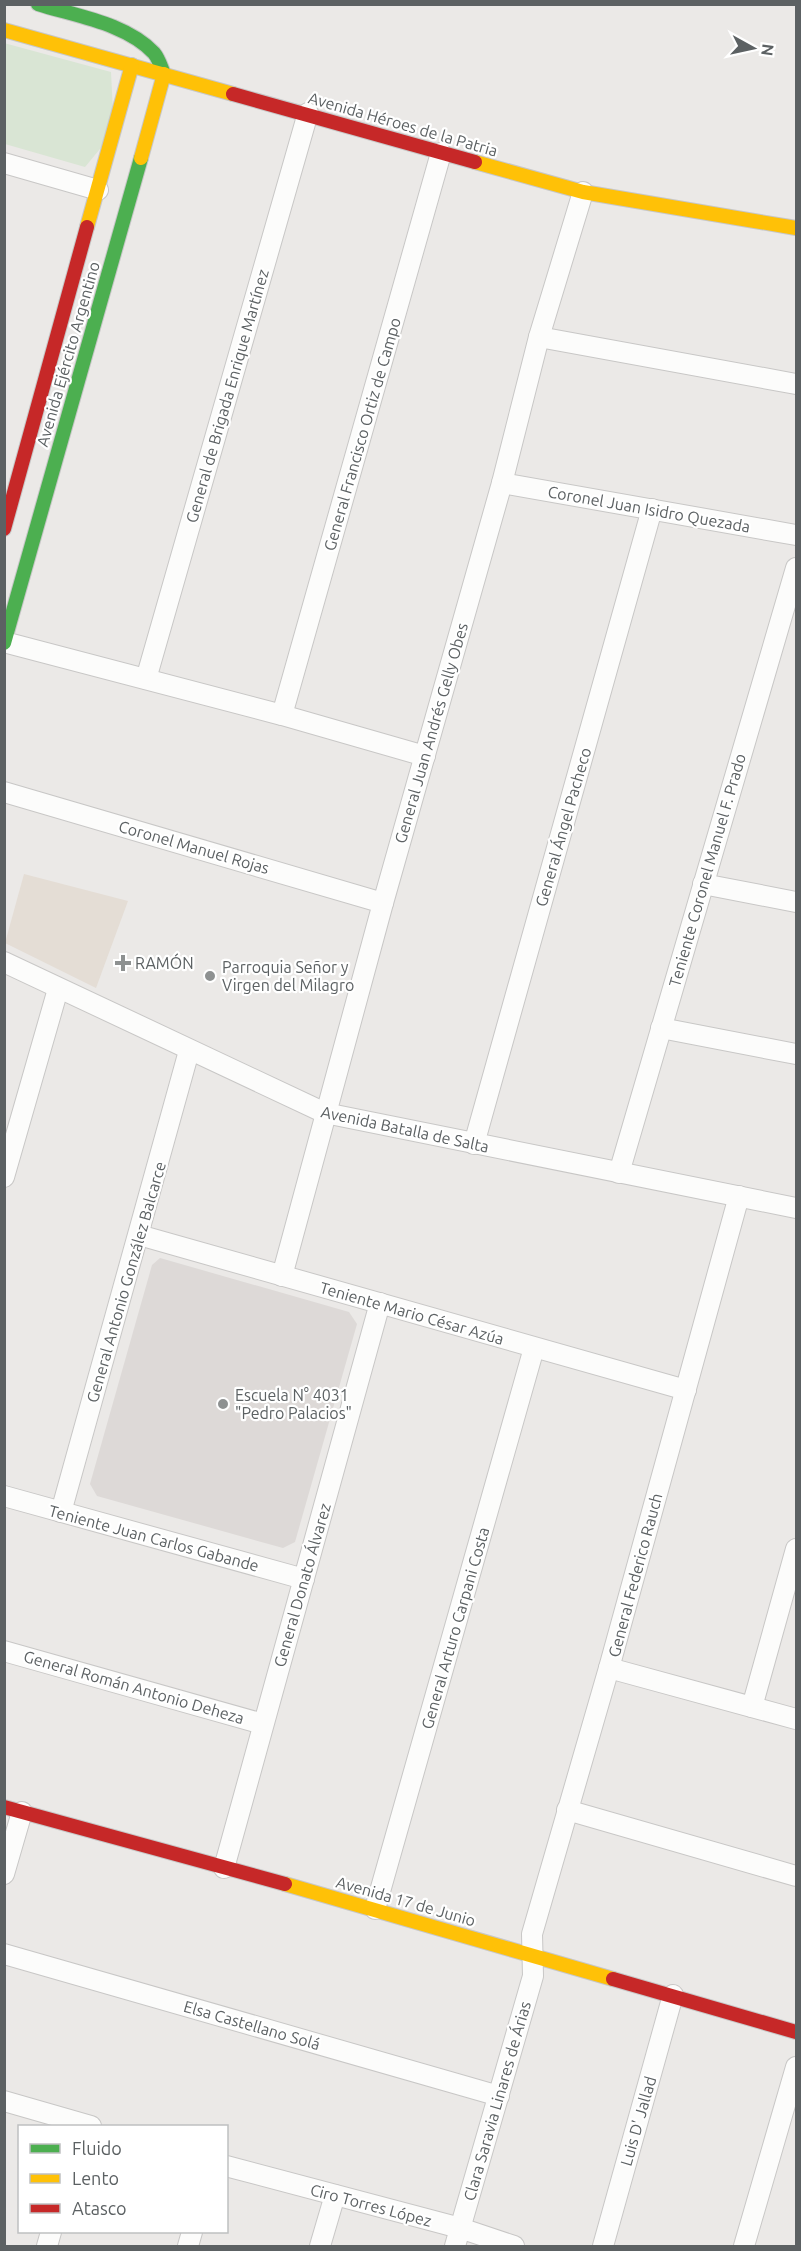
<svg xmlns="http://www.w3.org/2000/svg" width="801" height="2251" font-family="Ubuntu,sans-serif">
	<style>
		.commercial { fill: #e4ddd5 }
		.education { fill: #ddd9d7 }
		.green { fill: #d9e5d4 }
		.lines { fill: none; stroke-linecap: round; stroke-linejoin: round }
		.street-casing { stroke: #c8c7c6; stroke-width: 22 }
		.fast-casing { stroke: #c7c7c7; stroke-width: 16 }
		.slow-casing { stroke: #c7c7c7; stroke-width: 16 }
		.jam-casing { stroke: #c7c7c7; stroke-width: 16 }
		.street { stroke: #fcfcfb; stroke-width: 20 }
		.fast { stroke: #4caf50; stroke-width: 14 }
		.slow { stroke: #ffc107; stroke-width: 14 }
		.jam { stroke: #c62828; stroke-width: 14 }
		.poi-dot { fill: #8e9191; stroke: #fff; stroke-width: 2 }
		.labels { text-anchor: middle; stroke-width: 4.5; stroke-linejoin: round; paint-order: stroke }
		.street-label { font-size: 16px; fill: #5c6163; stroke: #fff }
		.poi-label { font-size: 16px; fill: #5c6163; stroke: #fff; text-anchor: start }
	</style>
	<rect width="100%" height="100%" fill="#ebe9e7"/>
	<path class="commercial" d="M 24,874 L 128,901 L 96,988 L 5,943 Z"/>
	<path class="education" d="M 160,1258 L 349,1312 L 357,1324 L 295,1542 L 283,1548 L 97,1496 L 90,1484 L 152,1265 Z"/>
	<path class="green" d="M 4,43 L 111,72 L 114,132 L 85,167 L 5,144 Z"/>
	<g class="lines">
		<defs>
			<g id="street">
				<path d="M 4,163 L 98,190"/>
				<path d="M 539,337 L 796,384"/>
				<path d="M 502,483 L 796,535"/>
				<path d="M 4,642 L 282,715 L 425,756"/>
				<path d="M 146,679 L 308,113"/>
				<path d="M 282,715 L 441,153"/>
				<path d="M 4,792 L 383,903"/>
				<path d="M 703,884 L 796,902"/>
				<path d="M 4,962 L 325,1113 L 796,1208"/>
				<path d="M 661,1028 L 796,1054"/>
				<path d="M 474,1144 L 652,509"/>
				<path d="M 619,1173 L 796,568"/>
				<path d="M 4,1177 L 58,989"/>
				<path d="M 139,1235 L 686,1390"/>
				<path d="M 282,1276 L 383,903 L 502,483 L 539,337 L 583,192"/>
				<path d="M 4,1496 L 304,1579"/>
				<path d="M 61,1512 L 189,1051"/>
				<path d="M 4,1651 L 263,1724"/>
				<path d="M 609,1668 L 796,1719"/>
				<path d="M 752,1707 L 796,1549"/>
				<path d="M 567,1810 L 796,1876"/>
				<path d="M 224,1868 L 380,1303"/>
				<path d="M 4,1874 L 22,1812"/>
				<path d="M 375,1909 L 534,1348"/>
				<path d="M 4,1954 L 499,2096"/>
				<path d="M 4,2101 L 91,2126"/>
				<path d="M 226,2166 L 460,2228 L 514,2246"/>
				<path d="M 47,2246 L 51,2232"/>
				<path d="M 188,2246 L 192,2232"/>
				<path d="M 320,2246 L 335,2195"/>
				<path d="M 455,2246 L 533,1976 L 532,1934 L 609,1668 L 739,1196"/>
				<path d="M 603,2246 L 673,1995"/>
				<path d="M 744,2246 L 796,2067"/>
			</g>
			<g id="fast">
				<path d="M 38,4 C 75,16 126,23 154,53 C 159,59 161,67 164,74"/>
				<path d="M 4,643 L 141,158"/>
			</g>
			<g id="slow">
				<path d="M 4,30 L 233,94"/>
				<path d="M 141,158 L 164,74"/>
				<path d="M 475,162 L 583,192 L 796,228"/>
				<path d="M 87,227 L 132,65"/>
				<path d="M 285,1884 L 613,1979"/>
			</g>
			<g id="jam">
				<path d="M 233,94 L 475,162"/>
				<path d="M 4,529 L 87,227"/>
				<path d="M 4,1807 L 285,1884"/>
				<path d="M 613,1979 L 796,2032"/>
			</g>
		</defs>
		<use href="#street" class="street-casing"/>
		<use href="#fast" class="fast-casing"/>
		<use href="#slow" class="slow-casing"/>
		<use href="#jam" class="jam-casing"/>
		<use href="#street" class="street"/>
		<use href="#fast" class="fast"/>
		<use href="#slow" class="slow"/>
		<use href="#jam" class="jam"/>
	</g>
	<g class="poi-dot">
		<path d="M120 954h6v6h6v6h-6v6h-6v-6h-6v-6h6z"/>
		<circle cx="210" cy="976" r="6"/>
		<circle cx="223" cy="1404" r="6"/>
	</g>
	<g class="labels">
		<g class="street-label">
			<text transform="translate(403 124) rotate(16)" y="6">Avenida Héroes de la Patria</text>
			<text transform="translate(68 354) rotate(-74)" y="6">Avenida Ejército Argentino</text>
			<text transform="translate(227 396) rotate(-74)" y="6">General de Brigada Enrique Martínez</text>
			<text transform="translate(362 434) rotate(-74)" y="6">General Francisco Ortiz de Campo</text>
			<text transform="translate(649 509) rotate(10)" y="6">Coronel Juan Isidro Quezada</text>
			<text transform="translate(431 733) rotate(-74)" y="6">General Juan Andrés Gelly Obes</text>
			<text transform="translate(563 827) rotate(-74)" y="6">General Ángel Pacheco</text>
			<text transform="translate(194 847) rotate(16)" y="6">Coronel Manuel Rojas</text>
			<text transform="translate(707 870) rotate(-74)" y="6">Teniente Coronel Manuel F. Prado</text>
			<text transform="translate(405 1129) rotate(12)" y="6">Avenida Batalla de Salta</text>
			<text transform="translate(126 1282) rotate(-74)" y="6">General Antonio González Balcarce</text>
			<text transform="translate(412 1313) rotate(16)" y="6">Teniente Mario César Azúa</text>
			<text transform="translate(154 1538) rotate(15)" y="6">Teniente Juan Carlos Gabande</text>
			<text transform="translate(635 1575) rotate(-75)" y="6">General Federico Rauch</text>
			<text transform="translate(302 1585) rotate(-74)" y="6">General Donato Álvarez</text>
			<text transform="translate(455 1628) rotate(-74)" y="6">General Arturo Carpani Costa</text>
			<text transform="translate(134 1687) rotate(16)" y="6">General Román Antonio Deheza</text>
			<text transform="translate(406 1901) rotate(16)" y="6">Avenida 17 de Junio</text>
			<text transform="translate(252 2025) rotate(16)" y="6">Elsa Castellano Solá</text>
			<text transform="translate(497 2101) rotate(-74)" y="6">Clara Saravia Linares de Árias</text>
			<text transform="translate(638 2121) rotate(-74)" y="6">Luis D' Jallad</text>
			<text transform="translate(371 2205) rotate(15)" y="6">Ciro Torres López</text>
		</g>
		<g class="poi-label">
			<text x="135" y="969">RAMÓN</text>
			<text x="222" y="973">Parroquia Señor y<tspan x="222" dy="18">Virgen del Milagro</tspan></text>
			<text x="235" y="1401">Escuela N° 4031<tspan x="235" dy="18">"Pedro Palacios"</tspan></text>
		</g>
	</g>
	<rect width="801" height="2251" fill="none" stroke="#5c6163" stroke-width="12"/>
	<rect x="18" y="2125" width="210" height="108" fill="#ffffff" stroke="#bec0c1" stroke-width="1.5"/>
	<rect x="30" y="2144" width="30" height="9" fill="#4caf50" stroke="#bec0c1" stroke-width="1.5"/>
	<text x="72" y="2155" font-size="18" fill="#5c6163">Fluido</text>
	<rect x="30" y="2174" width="30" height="9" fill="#ffc107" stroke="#bec0c1" stroke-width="1.5"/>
	<text x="72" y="2185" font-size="18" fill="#5c6163">Lento</text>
	<rect x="30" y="2204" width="30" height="9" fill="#c62828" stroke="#bec0c1" stroke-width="1.5"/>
	<text x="72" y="2215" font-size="18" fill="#5c6163">Atasco</text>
	<g transform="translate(753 48) rotate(98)" stroke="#ffffff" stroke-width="4.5" paint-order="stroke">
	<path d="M0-4.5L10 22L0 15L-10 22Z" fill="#5c6163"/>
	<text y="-9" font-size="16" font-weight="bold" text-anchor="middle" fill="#5c6163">N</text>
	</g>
</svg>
